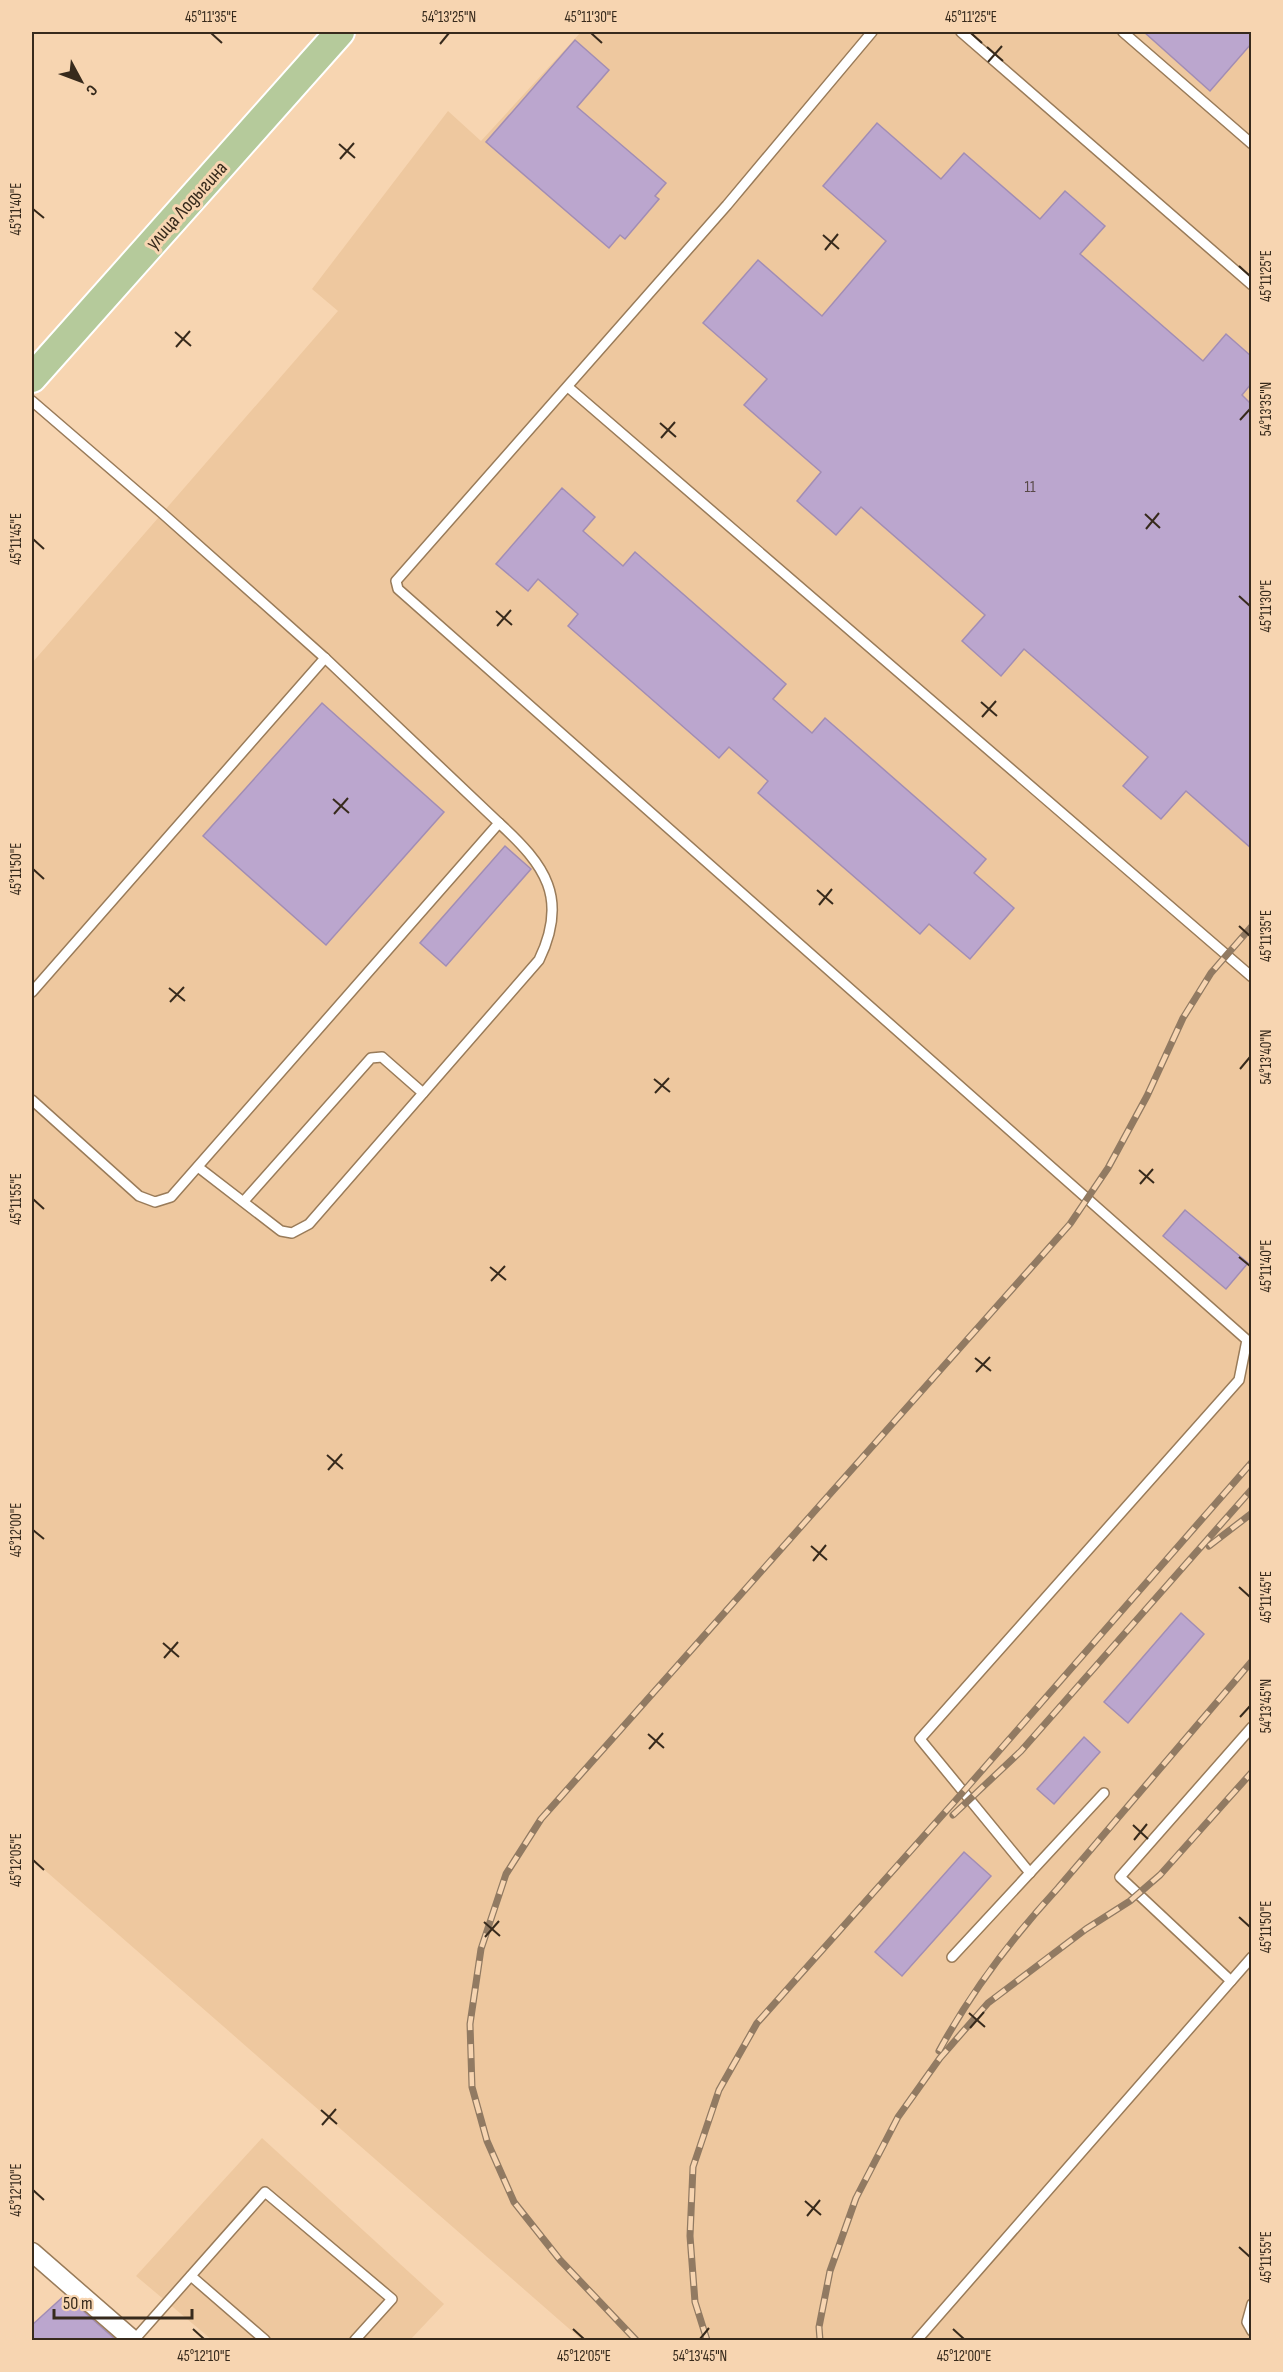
<svg xmlns="http://www.w3.org/2000/svg" width="1283" height="2372" font-family="'Sofia Sans Condensed',sans-serif">
	<style>
		.built { fill: #eec89f }
		.building { fill: #bba6ce; stroke: #a28db4; stroke-width: 1.5 }
		.lines { fill: none; stroke-linecap: round; stroke-linejoin: round }
		.lane-casing { stroke: #997b59; stroke-width: 12 }
		.street-casing { stroke: #997b59; stroke-width: 21 }
		.primary-casing { stroke: #fff; stroke-width: 32 }
		.lane { stroke: #fff; stroke-width: 9 }
		.street { stroke: #fff; stroke-width: 18 }
		.primary { stroke: #b5ca9b; stroke-width: 28 }
		.rail-casing { stroke: #917a62; stroke-width: 7 }
		.rail { stroke: #f7d5b1; stroke-width: 4.5; stroke-dasharray: 14; stroke-linecap: butt }
		.ticks { fill: none; stroke: #372a1c; stroke-width: 2 }
		.labels { text-anchor: middle; stroke-width: 6; stroke-linejoin: round; paint-order: stroke }
		.number-label { font-size: 16px; fill: #584948 }
		.street-label { font-size: 20px; fill: #372a1c; stroke: #f7d5b1 }
		.neatline { fill: none; stroke: #372a1c; stroke-width: 2 }
		.ticks-label { font-size: 15px; text-anchor: middle; fill: #372a1c }
	</style>
	<rect width="100%" height="100%" fill="#f7d5b1"/>
	<g class="built">
		<path d="M 581,32 L 1251,32 L 1251,2340 L 582,2340 L 32,1859 L 32,663 L 338,311 L 312,289 L 448,111 L 481,141 Z"/>
		<path d="M 262,2138 L 444,2304 L 410,2340 L 212,2340 L 136,2276 Z"/>
	</g>
	<g class="building">
		<path d="M 1144,32 L 1251,32 L 1251,44 L 1210,91 Z"/>
		<path d="M 575,40 L 609,70 L 577,107 L 666,183 L 655,196 L 659,199 L 625,239 L 620,235 L 609,248 L 486,142 Z"/>
		<path d="M 877,123 L 941,179 L 964,153 L 1040,219 L 1065,191 L 1105,226 L 1080,254 L 1203,361 L 1226,334 L 1251,356 L 1251,384 L 1242,395 L 1251,404 L 1251,848 L 1186,791 L 1161,819 L 1123,786 L 1148,757 L 1024,649 L 1001,676 L 962,641 L 985,615 L 861,507 L 836,535 L 797,501 L 821,472 L 744,405 L 767,379 L 703,323 L 758,260 L 822,316 L 886,241 L 823,186 Z"/>
		<path d="M 562,488 L 595,517 L 583,531 L 623,566 L 635,552 L 786,684 L 773,699 L 812,733 L 825,718 L 986,859 L 974,873 L 1014,908 L 970,959 L 929,924 L 920,934 L 758,793 L 768,781 L 729,747 L 719,758 L 568,626 L 578,614 L 538,579 L 528,591 L 496,564 Z"/>
		<path d="M 322,703 L 444,812 L 326,945 L 203,836 Z"/>
		<path d="M 505,846 L 531,869 L 446,966 L 420,943 Z"/>
		<path d="M 1185,1210 L 1248,1263 L 1226,1289 L 1163,1236 Z"/>
		<path d="M 1181,1613 L 1204,1634 L 1128,1723 L 1104,1702 Z"/>
		<path d="M 1084,1737 L 1100,1752 L 1054,1804 L 1037,1789 Z"/>
		<path d="M 964,1852 L 991,1876 L 902,1976 L 875,1952 Z"/>
		<path d="M 65,2295 L 116,2340 L 32,2340 L 32,2325 Z"/>
	</g>
	<g class="lines">
		<defs>
			<g id="lane">
				<path d="M 872,32 L 727,205 L 396,581 L 398,589 L 1247,1340 L 1239,1380 L 920,1739 L 1030,1873"/>
				<path d="M 961,32 L 1252,285"/>
				<path d="M 1123,32 L 1252,144"/>
				<path d="M 568,387 L 1252,977"/>
				<path d="M 32,401 L 162,513 L 325,658 L 499,823 L 171,1197 L 155,1202 L 139,1196 L 32,1100"/>
				<path d="M 32,992 L 325,658"/>
				<path d="M 198,1167 L 281,1231 L 292,1233 L 309,1224 L 539,960 C 569,898 545,865 499,823"/>
				<path d="M 244,1201 L 371,1058 L 382,1057 L 423,1093"/>
				<path d="M 952,1957 L 1104,1793"/>
				<path d="M 1231,1981 L 1120,1877 L 1252,1727"/>
				<path d="M 191,2276 L 265,2340"/>
				<path d="M 1252,2304 L 1247,2322 L 1252,2331"/>
				<path d="M 134,2340 L 265,2192 L 392,2299 L 355,2340"/>
				<path d="M 917,2340 L 1252,1957"/>
			</g>
			<path id="street" d="M 32,2252 L 133,2340"/>
			<path id="primary" d="M 32,378 L 340,32"/>
		</defs>
		<use href="#lane" class="lane-casing"/>
		<use href="#street" class="street-casing"/>
		<use href="#primary" class="primary-casing"/>
		<use href="#lane" class="lane"/>
		<use href="#street" class="street"/>
		<use href="#primary" class="primary"/>
		<defs>
			<g id="rail">
				<path d="M 1209,1546 L 1252,1513"/>
				<path d="M 953,1815 L 1021,1751 L 1252,1489"/>
				<path d="M 939,2051 C 971,1992 1012,1938 1058,1888 L 1252,1661"/>
				<path d="M 636,2340 L 560,2260 L 514,2202 L 487,2141 L 472,2087 L 470,2024 L 481,1949 L 506,1874 L 541,1819 L 1070,1224 L 1108,1168 L 1147,1096 L 1183,1018 L 1211,973 L 1252,926"/>
				<path d="M 707,2340 L 695,2302 L 690,2236 L 693,2167 L 719,2090 L 757,2023 L 963,1792 L 1252,1462"/>
				<path d="M 820,2340 L 819,2327 L 830,2271 L 856,2198 L 898,2117 L 940,2058 L 988,2003 L 1086,1929 L 1130,1901 L 1160,1875 L 1252,1772"/>
			</g>
		</defs>
		<use href="#rail" class="rail-casing"/>
		<use href="#rail" class="rail"/>
	</g>
	<path class="ticks" d="M 211,33 L 222,43M 591,33 L 602,43M 971,33 L 982,43M 440,44 L 449,33M 987,47 L 1003,61M 988,62 L 1002,46M 339,144 L 355,158M 340,159 L 354,143M 33,209 L 44,218M 823,235 L 839,249M 825,250 L 838,234M 1239,266 L 1250,276M 175,332 L 191,346M 176,347 L 190,331M 1240,420 L 1250,409M 660,423 L 676,437M 661,438 L 675,422M 1145,514 L 1160,528M 1146,529 L 1159,513M 33,539 L 44,549M 1239,596 L 1250,606M 496,611 L 512,625M 497,626 L 511,610M 981,702 L 997,716M 982,717 L 996,701M 333,799 L 349,813M 334,814 L 348,798M 33,869 L 44,879M 817,890 L 833,904M 819,905 L 832,889M 1239,926 L 1250,936M 169,988 L 185,1001M 170,1002 L 184,987M 1240,1069 L 1250,1057M 654,1079 L 670,1092M 655,1093 L 669,1078M 1139,1170 L 1154,1183M 1140,1184 L 1153,1169M 33,1199 L 44,1209M 1239,1257 L 1250,1266M 490,1267 L 506,1280M 491,1281 L 505,1266M 975,1358 L 991,1371M 976,1372 L 990,1357M 327,1455 L 343,1469M 328,1470 L 342,1454M 33,1530 L 44,1539M 811,1546 L 827,1560M 813,1561 L 826,1545M 1239,1587 L 1250,1597M 163,1643 L 179,1657M 164,1658 L 178,1642M 1240,1717 L 1250,1706M 648,1734 L 664,1748M 649,1749 L 663,1733M 1133,1825 L 1148,1839M 1134,1840 L 1147,1824M 33,1860 L 44,1870M 1239,1917 L 1250,1927M 484,1922 L 500,1936M 485,1937 L 499,1921M 969,2013 L 985,2027M 970,2028 L 984,2012M 321,2110 L 337,2124M 322,2125 L 336,2109M 33,2190 L 44,2200M 805,2201 L 821,2215M 807,2216 L 820,2200M 1239,2247 L 1250,2257M 193,2329 L 204,2339M 573,2329 L 584,2339M 953,2329 L 964,2339M 700,2339 L 709,2328"/>
	<g class="labels">
		<g class="number-label">
			<text x="1030" y="492">11</text>
		</g>
		<g class="street-label">
			<text transform="translate(186 205) rotate(-48)" y="7">улица Лодыгина</text>
		</g>
	</g>
	<rect width="1283" height="2372" fill="none" stroke="#f7d5b1" stroke-width="66"/>
	<g transform="translate(81 81) rotate(131)" stroke="#f7d5b1" stroke-width="4.5" paint-order="stroke">
	<path d="M0-4.5L10 22L0 15L-10 22Z" fill="#372a1c"/>
	<text y="-9" font-size="16" font-weight="bold" text-anchor="middle" fill="#372a1c">С</text>
	</g>
	<path d="M54 2309v9h138v-9" fill="none" stroke="#372a1c" stroke-width="3"/>
	<text x="63" y="2309" font-size="18" fill="#372a1c" stroke="#f7d5b1" stroke-width="4.5" paint-order="stroke">50 m</text>
	<rect x="33" y="33" width="1217" height="2306" class="neatline"/>
	<g class="ticks-label">
		<text x="211" y="22">45°11'35"E</text>
		<text x="449" y="22">54°13'25"N</text>
		<text x="591" y="22">45°11'30"E</text>
		<text x="971" y="22">45°11'25"E</text>
		<text transform="translate(16 209) rotate(-90)" y="5">45°11'40"E</text>
		<text transform="translate(1266 276) rotate(-90)" y="5">45°11'25"E</text>
		<text transform="translate(1266 409) rotate(-90)" y="5">54°13'35"N</text>
		<text transform="translate(16 539) rotate(-90)" y="5">45°11'45"E</text>
		<text transform="translate(1266 606) rotate(-90)" y="5">45°11'30"E</text>
		<text transform="translate(16 869) rotate(-90)" y="5">45°11'50"E</text>
		<text transform="translate(1266 936) rotate(-90)" y="5">45°11'35"E</text>
		<text transform="translate(1266 1057) rotate(-90)" y="5">54°13'40"N</text>
		<text transform="translate(16 1199) rotate(-90)" y="5">45°11'55"E</text>
		<text transform="translate(1266 1266) rotate(-90)" y="5">45°11'40"E</text>
		<text transform="translate(16 1530) rotate(-90)" y="5">45°12'00"E</text>
		<text transform="translate(1266 1597) rotate(-90)" y="5">45°11'45"E</text>
		<text transform="translate(1266 1706) rotate(-90)" y="5">54°13'45"N</text>
		<text transform="translate(16 1860) rotate(-90)" y="5">45°12'05"E</text>
		<text transform="translate(1266 1927) rotate(-90)" y="5">45°11'50"E</text>
		<text transform="translate(16 2190) rotate(-90)" y="5">45°12'10"E</text>
		<text transform="translate(1266 2257) rotate(-90)" y="5">45°11'55"E</text>
		<text x="204" y="2361">45°12'10"E</text>
		<text x="584" y="2361">45°12'05"E</text>
		<text x="700" y="2361">54°13'45"N</text>
		<text x="964" y="2361">45°12'00"E</text>
	</g>
</svg>
